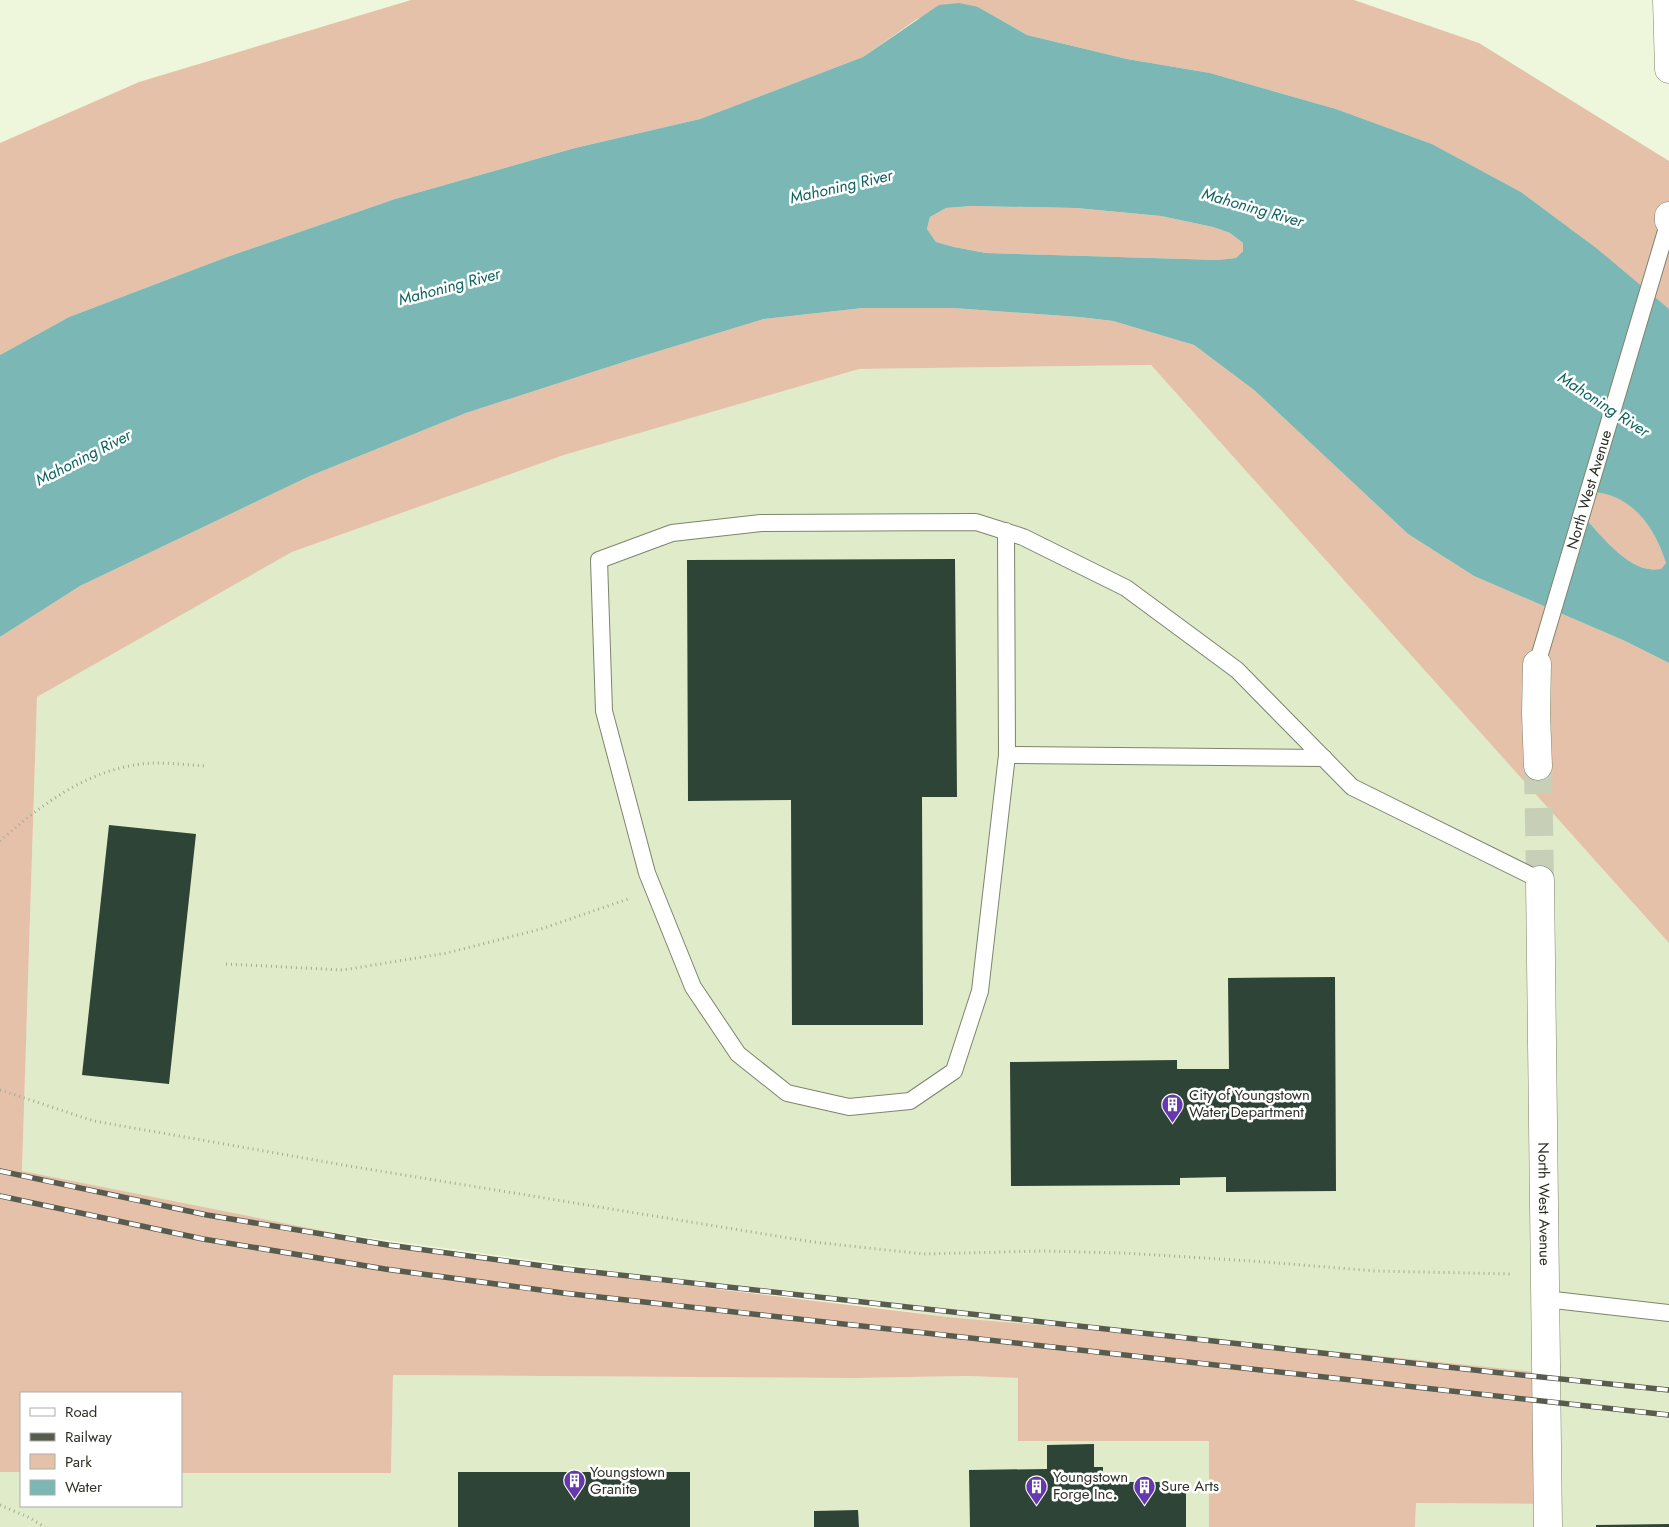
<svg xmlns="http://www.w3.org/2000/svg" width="1669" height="1527" font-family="Jost,sans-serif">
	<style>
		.built { fill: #e0ebc9 }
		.green { fill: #e6c1aa }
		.water { fill: #7bb7b4; fill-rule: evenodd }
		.building { fill: #2e4436 }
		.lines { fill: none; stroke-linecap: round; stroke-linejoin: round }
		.street-tunnel { stroke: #c8cfb7; stroke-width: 28; stroke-dasharray: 28 14; stroke-linecap: butt }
		.lane-casing { stroke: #7d856c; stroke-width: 18 }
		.street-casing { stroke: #7d856c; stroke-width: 29 }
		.path { stroke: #a3aa95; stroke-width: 3; stroke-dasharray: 1 4; stroke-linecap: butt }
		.lane { stroke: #fff; stroke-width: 16 }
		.street { stroke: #fff; stroke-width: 28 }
		.rail-casing { stroke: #585c4e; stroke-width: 5.5 }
		.rail { stroke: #fff; stroke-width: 4; stroke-dasharray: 11; stroke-linecap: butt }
		.labels { text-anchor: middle; stroke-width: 5; stroke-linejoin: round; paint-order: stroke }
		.street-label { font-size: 15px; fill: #2e3127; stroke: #fff }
		.poi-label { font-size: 15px; fill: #2e3127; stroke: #fff; text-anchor: start }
		.water-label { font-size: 16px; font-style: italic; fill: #0f6361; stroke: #fff }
	</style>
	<rect width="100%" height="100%" fill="#eef7db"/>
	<g class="built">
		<path d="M 1151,365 L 1669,943 L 1669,1527 L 1415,1527 L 1416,1503 L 1548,1504 L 1545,1373 L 957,1318 L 217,1217 L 22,1171 L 37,697 L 292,552 L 564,455 L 858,369 Z"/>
		<path d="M 393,1375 L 856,1378 L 968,1376 L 1018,1378 L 1019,1441 L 1209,1440 L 1209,1527 L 0,1527 L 0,1472 L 21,1472 L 21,1506 L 181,1506 L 181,1473 L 391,1473 Z"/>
	</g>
	<g class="green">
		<path d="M 411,0 L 1354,0 L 1479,43 L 1669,161 L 1669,309 L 1647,294 L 1595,247 L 1521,192 L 1432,144 L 1336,109 L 1210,73 L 1127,59 L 1027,35 L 978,7 L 917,19 L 863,57 L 700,119 L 575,148 L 395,199 L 227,257 L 69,317 L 0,355 L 0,143 L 139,82 Z"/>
		<path d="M 972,206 L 1076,208 L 1161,216 L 1213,227 L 1230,233 L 1243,243 L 1243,251 L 1236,258 L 1218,260 L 986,253 L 954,247 L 936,242 L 927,229 L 930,217 L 946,208 Z"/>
		<path d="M 863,308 L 953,308 L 1079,317 L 1113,321 L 1194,345 L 1254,390 L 1408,534 L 1474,576 L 1625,641 L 1669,663 L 1669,943 L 1151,365 L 859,369 L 564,455 L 292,552 L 37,697 L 22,1171 L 394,1245 L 567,1271 L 957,1318 L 1292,1347 L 1546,1373 L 1548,1504 L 1416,1503 L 1415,1527 L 1209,1527 L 1209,1441 L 1018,1441 L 1018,1378 L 968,1376 L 856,1378 L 393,1375 L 391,1473 L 181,1473 L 181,1393 L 21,1393 L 21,1472 L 0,1472 L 0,637 L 80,586 L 310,476 L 466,413 L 633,359 L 764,319 Z"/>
		<path d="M 1594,492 C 1633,495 1655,528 1666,563 L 1661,569 C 1657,569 1653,570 1649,569 C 1627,567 1601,536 1587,520 Z"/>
	</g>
	<path class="water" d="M 959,3 L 978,7 L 1027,35 L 1127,59 L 1210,73 L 1336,109 L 1432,144 L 1521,192 L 1595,247 L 1669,309 L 1669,663 L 1625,641 L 1474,576 L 1408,534 L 1254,390 L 1194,345 L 1113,321 L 1079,317 L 953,308 L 863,308 L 764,319 L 633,359 L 466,413 L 310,476 L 80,586 L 0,637 L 0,355 L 69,317 L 227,257 L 395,199 L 575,148 L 700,119 L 863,57 L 939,5 ZM 972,206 L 1076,208 L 1161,216 L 1213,227 L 1230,233 L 1243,243 L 1243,251 L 1236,258 L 1218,260 L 986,253 L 954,247 L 936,242 L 927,229 L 930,217 L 946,208 ZM 1593,492 C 1633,495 1655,528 1666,563 L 1661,569 C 1657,569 1653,570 1649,569 C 1627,567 1601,536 1587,520 Z"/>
	<g class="building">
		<path d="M 955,559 L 957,797 L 922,797 L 923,1025 L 792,1025 L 791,800 L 688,801 L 687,560 Z"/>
		<path d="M 109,825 L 196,834 L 169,1084 L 82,1075 Z"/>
		<path d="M 1335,977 L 1336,1191 L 1226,1192 L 1226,1177 L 1180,1178 L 1180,1185 L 1011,1186 L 1010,1062 L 1177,1060 L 1177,1069 L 1229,1069 L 1228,978 Z"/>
		<path d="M 1094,1444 L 1094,1467 L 1103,1467 L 1103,1482 L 1186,1482 L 1186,1527 L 970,1527 L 969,1470 L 1047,1469 L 1047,1445 Z"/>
		<rect x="458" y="1472" width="232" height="55"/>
		<path d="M 858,1510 L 859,1527 L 814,1527 L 814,1511 Z"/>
		<path d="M 1669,1524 L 1669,1527 L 1596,1527 L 1596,1525 Z"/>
	</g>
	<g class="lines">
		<path class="street-tunnel" d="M 1538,766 L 1540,880"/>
		<defs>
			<g id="lane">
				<path d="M 1006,531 L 1007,755 L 980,991 L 954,1071 L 910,1101 L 849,1107 L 787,1093 L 738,1054 L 693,987 L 647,873 L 604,711 L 599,560 L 672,533 L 761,523 L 976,522 L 1023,537 L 1126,588 L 1237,670 L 1352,787 L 1540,880"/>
				<path id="s1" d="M 1537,664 L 1669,221"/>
				<path d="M 1007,755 L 1324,758"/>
				<path d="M 1545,1299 L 1669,1313"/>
			</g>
			<g id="street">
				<path d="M 1667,0 L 1669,69"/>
				<path d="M 1669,221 L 1669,216"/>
				<path d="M 1537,664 L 1536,714 L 1538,766"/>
				<path id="s2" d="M 1540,880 L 1548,1527"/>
			</g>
		</defs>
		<use href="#lane" class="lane-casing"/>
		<use href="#street" class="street-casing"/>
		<g class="path">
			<path d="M 0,841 C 44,802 94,765 155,763 C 172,763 189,765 205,766"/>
			<path d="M 226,964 L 343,970 L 447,953 L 541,929 L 628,899"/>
			<path d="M 0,1090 L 94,1121 L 349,1166 L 813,1242 L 924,1254 L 1043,1251 L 1123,1253 L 1252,1261 L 1376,1271 L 1512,1274"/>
			<path d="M 0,1505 L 28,1517 L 45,1527"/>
		</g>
		<use href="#lane" class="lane"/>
		<use href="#street" class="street"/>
		<defs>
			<g id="rail">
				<path d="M 0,1171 L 207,1215 L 388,1245 L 566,1269 L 1492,1372 L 1669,1390"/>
				<path d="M 0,1196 L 203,1239 L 385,1269 L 563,1293 L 1669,1415"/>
			</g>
		</defs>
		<use href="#rail" class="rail-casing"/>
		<use href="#rail" class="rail"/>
	</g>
	<defs>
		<symbol id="building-pin" viewBox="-11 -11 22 30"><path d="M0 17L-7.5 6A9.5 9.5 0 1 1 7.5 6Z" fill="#6638af" stroke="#fff"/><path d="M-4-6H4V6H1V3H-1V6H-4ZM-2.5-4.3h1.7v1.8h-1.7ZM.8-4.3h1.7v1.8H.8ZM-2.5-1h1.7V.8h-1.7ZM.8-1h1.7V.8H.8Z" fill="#fff"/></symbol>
	</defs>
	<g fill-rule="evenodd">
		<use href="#building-pin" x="1160" y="1092" width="25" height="34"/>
		<use href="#building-pin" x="562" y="1468" width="25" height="34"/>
		<use href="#building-pin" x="1024" y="1474" width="25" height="34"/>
		<use href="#building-pin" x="1132" y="1474" width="25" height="34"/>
	</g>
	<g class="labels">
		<g class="street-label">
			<text dy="5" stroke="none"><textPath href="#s1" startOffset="182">North West Avenue</textPath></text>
			<text dy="5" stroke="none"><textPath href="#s2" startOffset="324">North West Avenue</textPath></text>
		</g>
		<g class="poi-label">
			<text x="1189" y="1100">City of Youngstown<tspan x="1189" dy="17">Water Department</tspan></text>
			<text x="590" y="1477">Youngstown<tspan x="590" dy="17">Granite</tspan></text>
			<text x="1053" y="1482">Youngstown<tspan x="1053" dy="17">Forge Inc.</tspan></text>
			<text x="1161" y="1491">Sure Arts</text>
		</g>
		<g class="water-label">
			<text transform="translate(841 186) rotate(-13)" y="6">Mahoning River</text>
			<text transform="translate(1253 207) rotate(16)" y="6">Mahoning River</text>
			<text transform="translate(449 286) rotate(-15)" y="6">Mahoning River</text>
			<text transform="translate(1604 404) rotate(33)" y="6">Mahoning River</text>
			<text transform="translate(83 457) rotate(-27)" y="6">Mahoning River</text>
		</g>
	</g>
	<rect x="20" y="1392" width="162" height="115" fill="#ffffff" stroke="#abada9"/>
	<rect x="30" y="1408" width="25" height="8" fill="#ffffff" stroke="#abada9"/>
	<text x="65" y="1417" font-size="15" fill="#2e3127">Road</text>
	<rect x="30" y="1433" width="25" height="8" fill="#585c4e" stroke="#abada9"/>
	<text x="65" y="1442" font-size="15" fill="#2e3127">Railway</text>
	<rect x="30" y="1454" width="25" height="15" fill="#e6c1aa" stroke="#abada9"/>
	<text x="65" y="1467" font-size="15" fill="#2e3127">Park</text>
	<rect x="30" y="1480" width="25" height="15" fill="#7bb7b4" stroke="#abada9"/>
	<text x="65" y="1492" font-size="15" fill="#2e3127">Water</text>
</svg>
